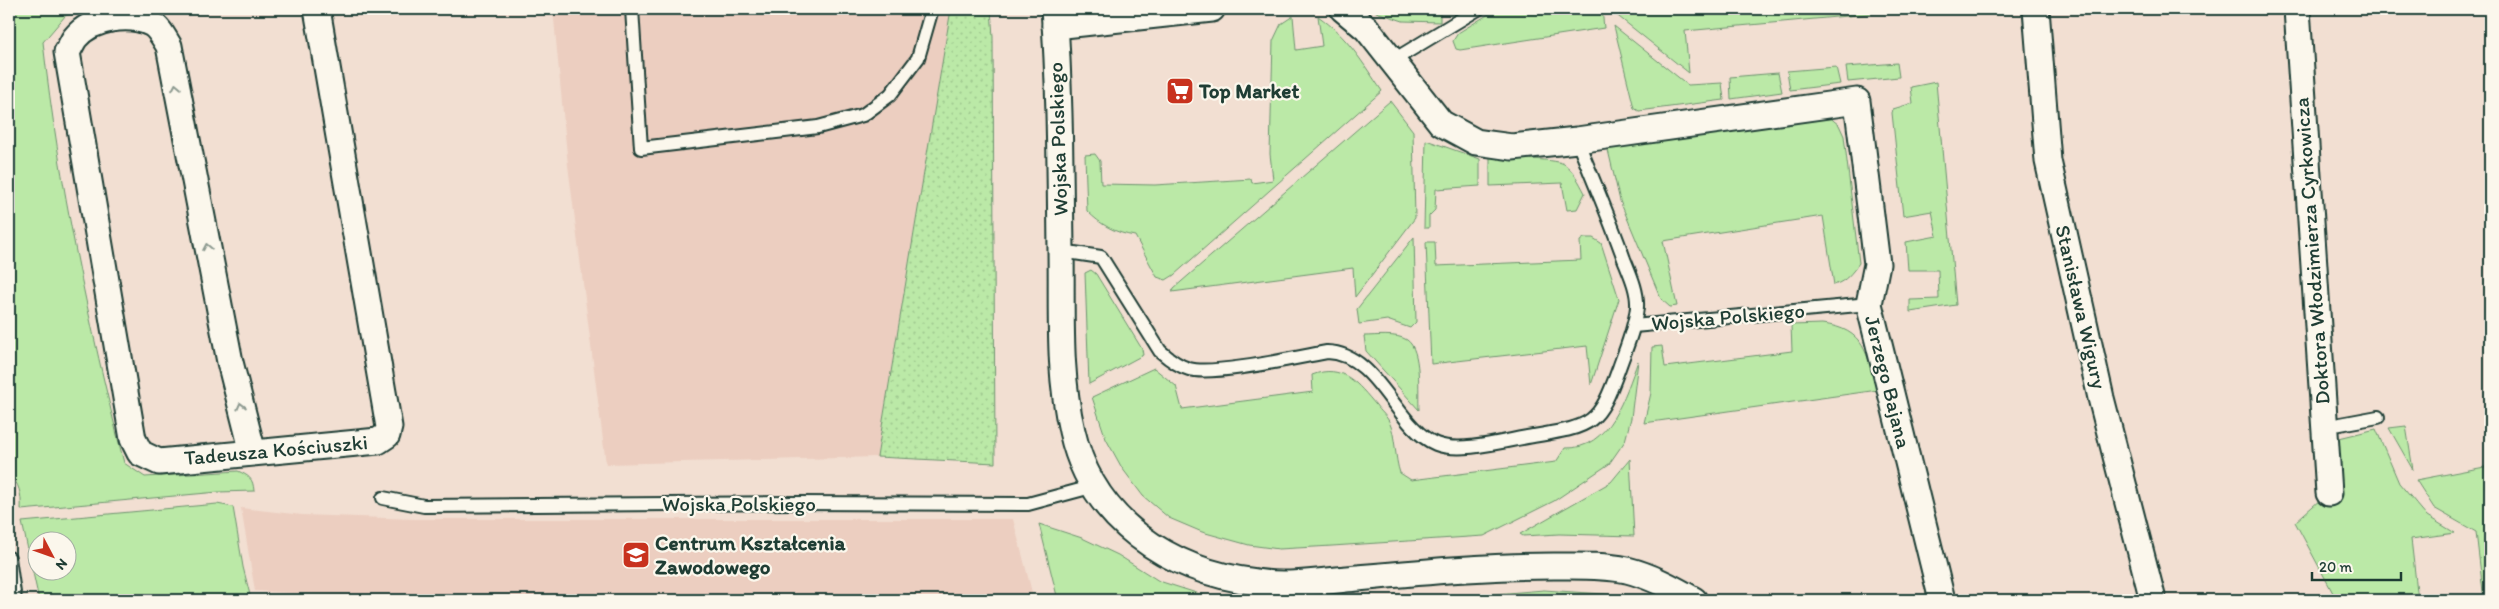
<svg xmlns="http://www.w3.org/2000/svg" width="2499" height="609" font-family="Itim,sans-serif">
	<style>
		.built { fill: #eccec0 }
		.grass { fill: #bbe9a7; stroke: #6d936e; fill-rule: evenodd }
		.garden { fill: url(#garden-dots); stroke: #6d936e }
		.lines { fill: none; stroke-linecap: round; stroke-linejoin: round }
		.service-casing { stroke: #1f3d34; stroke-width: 16 }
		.minor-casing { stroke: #1f3d34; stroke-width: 29 }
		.service { stroke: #fbf7ec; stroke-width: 12 }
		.minor { stroke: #fbf7ec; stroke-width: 25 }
		.oneway { stroke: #8d9a90 }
		.labels { text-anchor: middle; stroke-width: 4.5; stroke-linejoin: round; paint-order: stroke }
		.poi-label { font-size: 21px; font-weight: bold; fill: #1f3d34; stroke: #fbf7ec; text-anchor: start }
		.street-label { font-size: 21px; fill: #1f3d34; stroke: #fbf7ec }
	</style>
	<defs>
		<pattern id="garden-dots" width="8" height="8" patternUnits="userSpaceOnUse" patternTransform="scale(1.25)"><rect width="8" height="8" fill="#bbe9a7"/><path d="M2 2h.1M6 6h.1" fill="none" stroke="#a0c990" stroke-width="1.8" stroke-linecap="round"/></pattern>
	</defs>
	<rect width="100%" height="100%" fill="#f2dfd2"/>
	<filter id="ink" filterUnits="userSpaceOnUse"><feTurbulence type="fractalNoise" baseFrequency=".02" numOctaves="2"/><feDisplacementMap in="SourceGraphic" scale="10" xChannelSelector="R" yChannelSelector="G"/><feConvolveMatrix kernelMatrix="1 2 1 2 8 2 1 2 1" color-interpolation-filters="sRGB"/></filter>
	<g filter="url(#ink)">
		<g class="built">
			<path d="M 553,9 L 951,9 L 877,457 L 606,464 L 568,165 Z"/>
			<path d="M 241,508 L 302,515 L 415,519 L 1013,519 L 1034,600 L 366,600 L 333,595 L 255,591 Z"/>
		</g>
		<g class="grass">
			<path d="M 9,9 L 112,9 L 66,15 L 43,42 C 59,184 89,324 124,463 L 145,477 L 238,471 C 249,476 253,478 254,491 L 218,492 L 21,510 C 22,493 19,485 9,472 Z"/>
			<path d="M 1374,9 L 1440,9 L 1440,22 L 1403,21 L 1376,12 Z"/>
			<path d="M 1497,9 L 1602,9 L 1604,28 L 1460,50 L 1456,49 L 1453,41 L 1458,33 Z"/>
			<path d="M 1614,9 L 1923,9 L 1685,31 L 1689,73 L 1614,13 Z"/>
			<path d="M 1293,16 L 1296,50 L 1322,46 L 1318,16 C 1348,37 1362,62 1382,91 L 1174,275 L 1166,280 L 1157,277 L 1135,236 C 1115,233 1101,225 1087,211 L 1085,155 L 1095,154 L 1100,161 L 1101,184 L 1155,185 L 1251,179 L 1252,183 L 1273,180 L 1270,154 L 1273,41 L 1281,24 Z"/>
			<path d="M 1614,26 L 1688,85 L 1722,83 L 1724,100 L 1639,111 L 1634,108 Z"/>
			<path d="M 1897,63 L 1899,77 L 1848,82 L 1846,67 Z"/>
			<path d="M 1836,67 L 1840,84 L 1790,90 L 1787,71 Z"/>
			<path d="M 1778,73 L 1782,92 L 1731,99 L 1730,77 Z"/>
			<path d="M 1936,82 L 1956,305 L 1910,312 L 1910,300 L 1939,299 L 1938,270 L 1908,270 L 1906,242 L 1937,236 L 1932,211 L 1903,216 L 1892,113 L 1893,109 L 1913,103 L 1911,87 Z"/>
			<path d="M 1390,101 L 1413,131 L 1415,218 L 1355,297 L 1353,268 L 1172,292 L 1174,288 Z"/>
			<path d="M 1828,116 L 1839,125 L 1844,136 L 1859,263 C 1852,273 1846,281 1834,285 L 1823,216 L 1663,241 L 1677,306 L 1670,307 L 1661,299 L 1620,201 L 1608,150 L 1612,146 Z"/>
			<path d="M 1426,140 L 1480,159 L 1480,186 L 1436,189 L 1435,210 L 1429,216 L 1429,228 L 1424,228 Z"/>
			<path d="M 1490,157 C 1506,159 1554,158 1564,164 C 1574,171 1579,182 1585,193 L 1577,209 L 1567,210 L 1562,183 L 1490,186 Z"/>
			<path d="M 1414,237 L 1416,322 L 1410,328 L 1387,320 L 1359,324 L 1357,309 Z"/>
			<path d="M 1584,238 L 1593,238 L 1601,243 L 1619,299 L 1591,385 L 1587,346 L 1431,364 L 1426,242 L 1435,242 L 1436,266 L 1581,260 L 1580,241 Z"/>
			<path d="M 1091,270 L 1096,274 L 1142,349 L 1143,355 L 1089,384 L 1085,273 Z"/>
			<path d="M 1822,324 C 1866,329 1866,354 1878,390 L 1644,423 L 1651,393 L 1652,347 L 1662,346 L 1665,367 L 1792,351 L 1791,325 Z"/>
			<path d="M 1364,336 C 1376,336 1396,333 1407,340 C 1422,350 1418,392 1419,410 L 1366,351 Z"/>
			<path d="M 1638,361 L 1631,418 L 1625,441 L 1609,464 L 1554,501 L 1484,536 L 1332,546 L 1279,549 L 1249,545 L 1202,532 L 1169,518 L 1143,496 L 1122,468 L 1106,439 L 1092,397 L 1154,368 L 1176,386 L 1182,409 L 1313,392 L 1312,375 C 1343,363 1358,384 1376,405 C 1380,411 1388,417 1390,424 C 1395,434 1395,459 1400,473 L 1411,480 L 1556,462 L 1565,448 C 1610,450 1625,395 1638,361 Z"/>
			<path d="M 2406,426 L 2413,470 L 2389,428 Z"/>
			<path d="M 2376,429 L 2399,483 L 2427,516 L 2455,533 L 2411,539 L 2418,600 L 2334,600 L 2333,593 L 2295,522 L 2321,499 L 2335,439 Z"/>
			<path d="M 1630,459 L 1634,536 L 1559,534 L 1523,536 L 1520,534 L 1611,482 Z"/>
			<path d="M 2490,466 L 2490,600 L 2484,600 L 2476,532 L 2434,508 L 2416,480 Z"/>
			<path d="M 217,504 L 233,507 L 243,567 L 250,595 L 249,600 L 39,600 L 22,522 ZM 38,542 L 68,542 L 68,572 L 38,572 Z"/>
			<path d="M 1039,524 L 1082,538 L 1118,555 L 1159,581 L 1209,597 L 1233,600 L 1058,600 Z"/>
			<path d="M 1544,590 L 1618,595 L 1636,600 L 1423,600 Z"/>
		</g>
		<path class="garden" d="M 951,9 L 991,9 L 993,37 L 995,463 L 877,457 Z"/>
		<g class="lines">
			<defs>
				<g id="service">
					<path d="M 632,9 L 641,148 L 818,127 L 863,115 L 890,95 L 918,58 L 932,9"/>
					<path d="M 1392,61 L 1478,9"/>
					<path d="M 1061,251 L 1101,257 L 1160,351 C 1168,358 1178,366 1189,369 C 1213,376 1299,357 1327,352 C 1378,353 1396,428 1436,444 C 1461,454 1507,440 1533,436 C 1593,426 1598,426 1619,368 C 1626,348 1635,328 1637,307 C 1638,291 1630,274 1624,259 C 1610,219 1593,180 1577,140"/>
					<path d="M 1634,326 L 1869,304"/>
					<path d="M 2324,427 L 2378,417"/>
					<path d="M 383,498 L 424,506 L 797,503 L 1028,504 L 1095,486"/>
					<path d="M 9,558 L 15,600"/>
				</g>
				<g id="minor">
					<path d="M 1054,9 C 1060,89 1060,171 1061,251 C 1062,312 1058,372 1072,431 C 1092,521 1169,571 1256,582 C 1289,587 1323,581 1357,578 C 1423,572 1488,566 1554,566 C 1578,566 1603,565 1627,570 C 1651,576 1673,588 1694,600"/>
					<path d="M 1343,9 L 1367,29 L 1441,123 L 1476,142 L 1483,143 L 1512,147 L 1577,140 L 1857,101 L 1877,264 L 1869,304 L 1942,600"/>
					<path d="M 2036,9 L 2048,161 L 2101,398 L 2153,600"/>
					<path d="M 2297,9 L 2329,493"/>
					<path d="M 1055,26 L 1212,9"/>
					<path d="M 253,453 L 230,362 L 169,46 C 164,38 159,28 152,24 C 130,12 91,18 75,38 C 72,42 70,48 67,52 L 133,439 L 140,453 L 159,462 L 378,441 L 387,435 L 389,427 L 317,9"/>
				</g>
			</defs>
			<use href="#service" class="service-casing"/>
			<use href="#minor" class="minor-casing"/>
			<use href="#service" class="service"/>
			<use href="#minor" class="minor"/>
		</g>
		<defs><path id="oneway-chevron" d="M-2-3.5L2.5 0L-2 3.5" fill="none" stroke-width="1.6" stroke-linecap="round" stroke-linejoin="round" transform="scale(1.25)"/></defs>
		<g class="oneway">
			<use href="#oneway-chevron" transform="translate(176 87) rotate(-101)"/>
			<use href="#oneway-chevron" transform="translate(207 247) rotate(-101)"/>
			<use href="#oneway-chevron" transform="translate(241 406) rotate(-104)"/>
		</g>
	</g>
	<defs>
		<symbol id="supermarket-square" viewBox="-11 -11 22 22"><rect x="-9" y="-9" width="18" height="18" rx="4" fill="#c8321e" stroke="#fbf7ec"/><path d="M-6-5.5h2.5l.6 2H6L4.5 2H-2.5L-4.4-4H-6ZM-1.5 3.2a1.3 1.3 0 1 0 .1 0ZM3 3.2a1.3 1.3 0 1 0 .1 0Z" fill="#fff"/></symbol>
		<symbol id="school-square" viewBox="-11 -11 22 22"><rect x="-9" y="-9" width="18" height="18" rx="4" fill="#c8321e" stroke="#fbf7ec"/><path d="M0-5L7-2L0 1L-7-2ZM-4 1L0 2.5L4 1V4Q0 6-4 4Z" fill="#fff"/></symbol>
	</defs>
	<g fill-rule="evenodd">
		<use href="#supermarket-square" x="1164" y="75" width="32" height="32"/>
		<use href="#school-square" x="620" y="539" width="32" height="32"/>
	</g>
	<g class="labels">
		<g class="poi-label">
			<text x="1199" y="98">Top Market</text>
			<text x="655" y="550">Centrum Kształcenia<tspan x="655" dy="24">Zawodowego</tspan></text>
		</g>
		<g class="street-label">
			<text transform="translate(1058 139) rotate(-92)" y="7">Wojska Polskiego</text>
			<text transform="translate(2312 251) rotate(-94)" y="7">Doktora Włodzimierza Cyrkowicza</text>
			<text transform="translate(2081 307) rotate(77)" y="7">Stanisława Wigury</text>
			<text transform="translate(1728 317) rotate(-5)" y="7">Wojska Polskiego</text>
			<text transform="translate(1888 382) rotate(76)" y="7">Jerzego Bajana</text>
			<text transform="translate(276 450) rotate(-5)" y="7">Tadeusza Kościuszki</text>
			<text x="739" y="511">Wojska Polskiego</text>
		</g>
	</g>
	<rect width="2499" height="609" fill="none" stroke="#fbf7ec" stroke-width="30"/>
	<rect x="15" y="15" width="2469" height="579" fill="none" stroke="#1f3d34" stroke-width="2" filter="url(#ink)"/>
	<g transform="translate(52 556) rotate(131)"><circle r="24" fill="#fbf7ec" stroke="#a3ada2"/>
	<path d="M0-4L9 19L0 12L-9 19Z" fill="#c8321e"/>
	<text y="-8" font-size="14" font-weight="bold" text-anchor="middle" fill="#1f3d34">N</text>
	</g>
	<path d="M2312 572v8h89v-8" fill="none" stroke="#1f3d34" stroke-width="2.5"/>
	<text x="2319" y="572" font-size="15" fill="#1f3d34" stroke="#fbf7ec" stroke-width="4" paint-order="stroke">20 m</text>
</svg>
